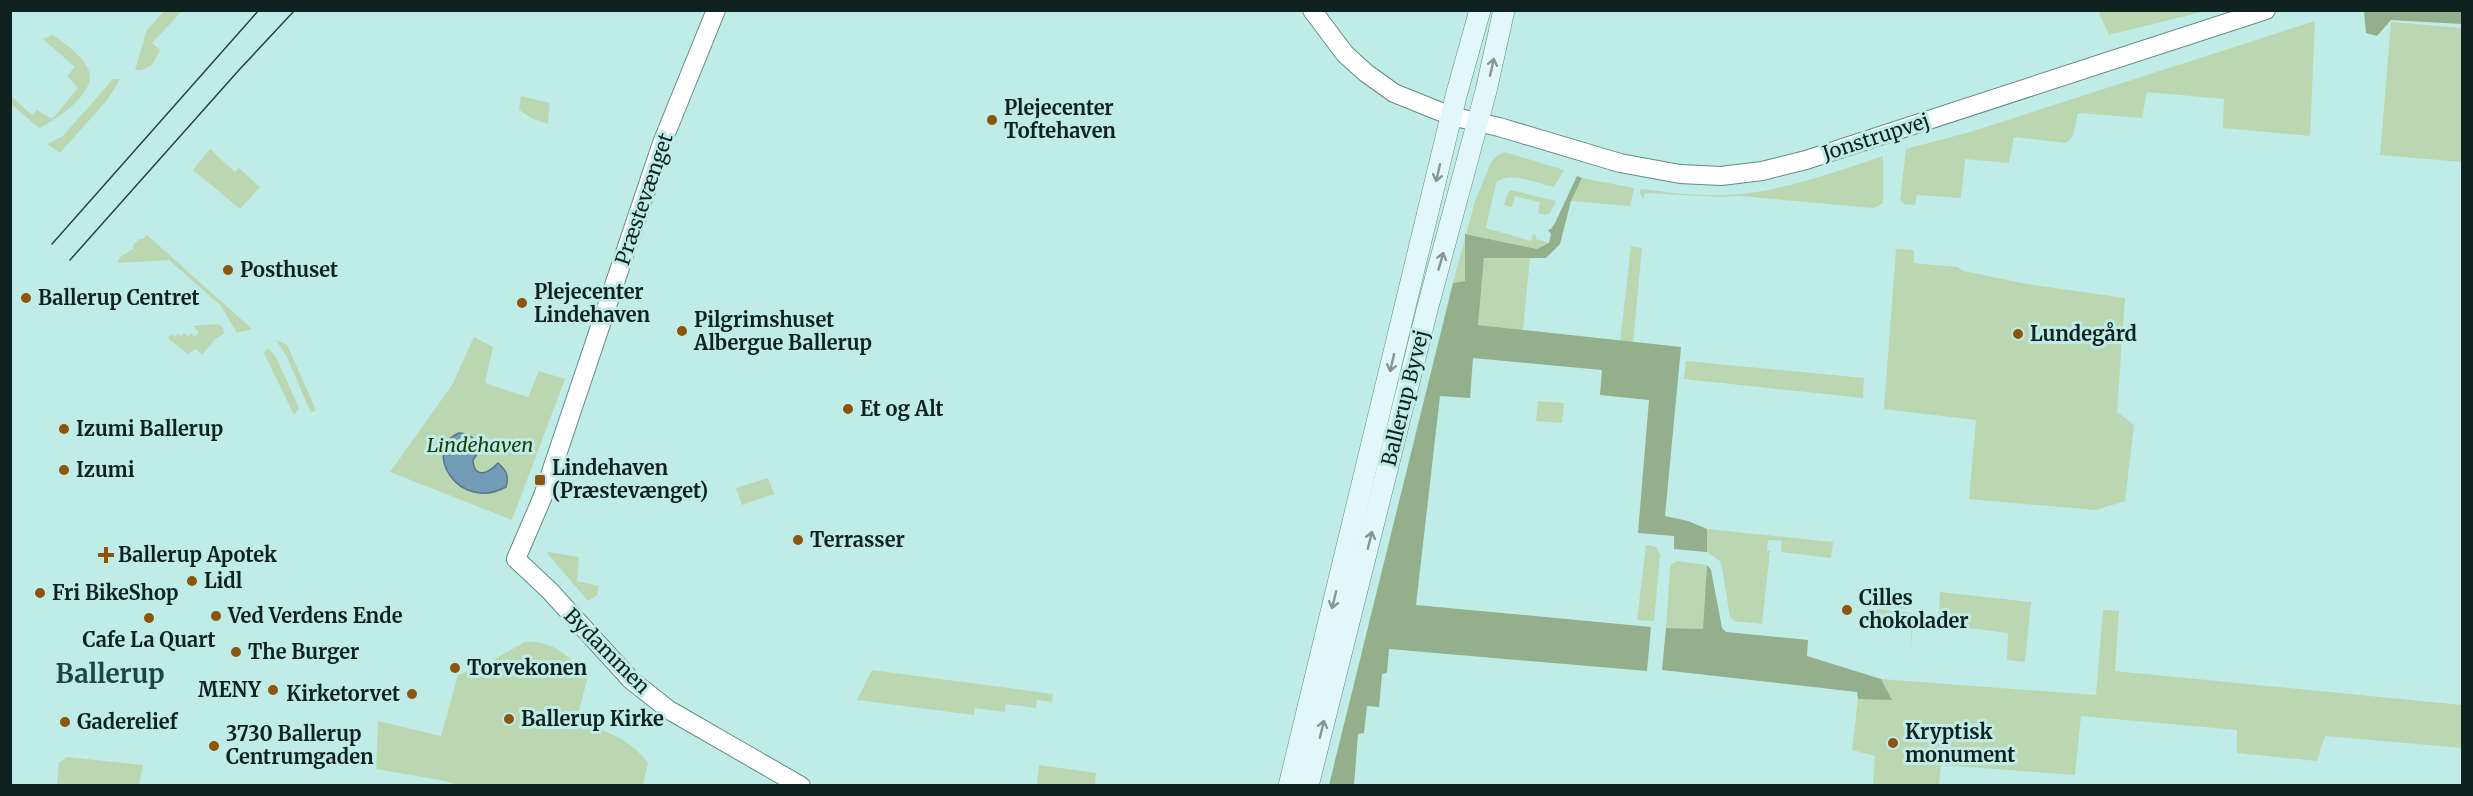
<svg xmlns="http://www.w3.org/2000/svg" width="2473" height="796" font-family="Merriweather,serif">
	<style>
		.green { fill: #bbd7b2 }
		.forest { fill: #93af8b }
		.water { fill: #729cb6; stroke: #557789; stroke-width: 1.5 }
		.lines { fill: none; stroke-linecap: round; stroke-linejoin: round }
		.tertiary-casing { stroke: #628c87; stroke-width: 20 }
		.secondary-casing { stroke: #628c87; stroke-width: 22 }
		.tertiary { stroke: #fff; stroke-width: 18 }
		.secondary { stroke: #e2f7fb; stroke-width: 21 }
		.tram { stroke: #2c4340; stroke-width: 1.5 }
		.oneway { stroke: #849798 }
		.poi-dot { fill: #8d550c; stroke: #bfece6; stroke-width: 2 }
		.labels { text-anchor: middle; stroke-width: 6; stroke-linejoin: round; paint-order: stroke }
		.poi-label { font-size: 20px; font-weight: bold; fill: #102220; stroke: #bfece6; text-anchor: start }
		.street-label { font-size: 20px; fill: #102220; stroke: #bfece6 }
		.park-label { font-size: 20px; font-style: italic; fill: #183d08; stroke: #bfece6 }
		.district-label { font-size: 26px; font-weight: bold; fill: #1e4743; stroke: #bfece6 }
	</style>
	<rect width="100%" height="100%" fill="#bfece6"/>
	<g class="green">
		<path d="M 164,11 L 182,11 L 152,43 L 160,50 C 154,63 151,70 135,70 L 147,30 Z"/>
		<path d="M 2098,11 L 2206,11 L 2109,35 Z"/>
		<path d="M 2315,21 L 2310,136 L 2223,128 L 2224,99 L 2147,92 L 2142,118 L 2078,113 L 2073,136 L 2066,143 L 2014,137 L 2009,163 L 1965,159 L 1961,198 L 1917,195 L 1915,205 L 1903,204 L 1903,202 L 1900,201 L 1906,149 L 1970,132 Z"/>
		<path d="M 2391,22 L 2462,28 L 2462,162 L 2380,155 Z"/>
		<path d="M 52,35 C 64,42 89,60 90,76 C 91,96 55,121 39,128 L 11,104 L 11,96 L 32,115 L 37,110 L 50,118 L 54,117 L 78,88 L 67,76 L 75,67 L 43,39 Z"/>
		<path d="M 113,79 L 120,79 L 108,99 L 60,153 L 47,144 L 63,136 Z"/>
		<path d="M 521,96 L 550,103 L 548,124 L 533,119 L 519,110 Z"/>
		<path d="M 210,149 L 235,172 L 239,168 L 260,187 L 240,209 L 193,170 Z"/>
		<path d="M 1505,152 L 1564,170 L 1554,187 C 1538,184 1509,170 1496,183 L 1486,228 L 1531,241 L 1533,234 L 1536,235 L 1536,239 L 1549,243 L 1537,249 L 1466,234 L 1465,281 L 1453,283 L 1475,201 L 1491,162 L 1497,156 Z"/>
		<path d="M 1883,156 L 1883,203 L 1874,208 L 1740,196 L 1719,197 L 1645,193 L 1643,199 L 1640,194 L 1640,189 C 1661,191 1683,195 1704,195 C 1766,198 1825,175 1883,156 Z"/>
		<path d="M 1582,178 L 1634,188 L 1630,206 L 1571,201 Z"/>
		<path d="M 1511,190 L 1515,191 L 1556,201 L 1550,213 L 1545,215 L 1538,213 L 1540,202 L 1515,196 L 1512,207 L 1504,205 L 1508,193 Z"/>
		<path d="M 147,235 L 243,321 L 252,329 L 237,333 L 221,306 L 169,260 L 117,263 L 120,257 L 133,249 L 133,245 L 139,239 L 143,239 Z"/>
		<path d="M 1631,246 L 1642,248 L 1633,343 L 1620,342 Z"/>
		<path d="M 1896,249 L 1914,250 L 1914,263 L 1957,267 L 1964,271 L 2027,284 L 2125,298 L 2117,412 L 2134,425 L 2125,501 L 2096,510 L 1969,499 L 1976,420 L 1884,409 Z"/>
		<path d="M 1484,258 L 1530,258 L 1523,330 L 1478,325 Z"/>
		<path d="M 218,324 L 223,328 L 224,334 L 215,339 L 202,355 L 196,349 L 188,354 L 168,338 L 171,334 L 175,337 L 178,333 L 181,336 L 184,333 L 188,336 L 191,333 L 195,337 L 199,332 L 193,326 Z"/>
		<path d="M 474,337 L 493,347 L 485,383 L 528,397 L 539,371 L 565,379 L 512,520 L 390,472 L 452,385 Z"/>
		<path d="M 276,340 L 287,345 L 316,410 L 311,413 L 287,357 Z"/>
		<path d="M 268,348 L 276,357 L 299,408 L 294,415 L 264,353 Z"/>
		<path d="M 1686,361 L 1864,378 L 1863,398 L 1684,379 Z"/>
		<path d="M 1538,401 L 1564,403 L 1562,423 L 1536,421 Z"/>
		<path d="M 768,478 L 774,494 L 742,505 L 736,488 Z"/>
		<path d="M 1707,529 L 1833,542 L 1831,558 L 1781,552 L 1782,541 L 1768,540 L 1767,551 L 1770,551 L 1762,624 L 1734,621 L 1730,617 L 1721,562 L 1707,552 Z"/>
		<path d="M 1646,545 L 1656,547 L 1660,555 L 1654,621 L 1637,620 Z"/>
		<path d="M 549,552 L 579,557 L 577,581 L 599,586 L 597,595 L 588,601 L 547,553 Z"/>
		<path d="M 1677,561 L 1707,565 L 1703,629 L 1666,628 L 1670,569 L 1671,565 Z"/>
		<path d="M 1878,589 L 1908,592 L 1906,609 L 1876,606 Z"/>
		<path d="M 1940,592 L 2031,602 L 2025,662 L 2007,660 L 2008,633 L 1938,624 Z"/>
		<path d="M 1877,609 L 1914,613 L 1910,654 L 1912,619 L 1890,616 L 1889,629 L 1876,628 Z"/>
		<path d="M 2103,610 L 2119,611 L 2115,671 L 2462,705 L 2462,748 L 2325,736 L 2317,761 L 2237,753 L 2237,730 L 2081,716 L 2075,775 L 1941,765 L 1939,785 L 1873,785 L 1875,756 L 1852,750 L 1858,699 L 1891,699 L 1881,679 L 2096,695 Z"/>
		<path d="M 525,642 C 554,640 570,658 588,676 L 576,722 C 603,729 631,739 648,763 L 643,785 L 457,785 L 445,781 L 376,769 L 378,721 L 441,736 L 458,675 L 486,664 Z"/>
		<path d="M 872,670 L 1053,694 L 1052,702 L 1037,700 L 1036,708 L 1006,704 L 1005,712 L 975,708 L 974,715 L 857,700 Z"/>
		<path d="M 67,757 L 143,765 L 139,785 L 57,785 L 59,763 Z"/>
		<path d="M 1039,765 L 1096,773 L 1095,785 L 1037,785 Z"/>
	</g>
	<g class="forest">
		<path d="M 2364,11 L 2462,11 L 2462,24 L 2391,20 L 2377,36 L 2366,33 Z"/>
		<path d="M 1577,176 L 1582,178 L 1571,201 L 1560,244 L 1546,258 L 1484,258 L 1478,325 L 1681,347 L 1665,516 L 1688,521 L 1707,529 L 1707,552 L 1674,549 L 1674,536 L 1638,533 L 1649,400 L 1600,395 L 1602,370 L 1473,358 L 1470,398 L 1440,396 L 1416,605 L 1651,627 L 1647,671 L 1389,649 L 1387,673 L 1382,674 L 1379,707 L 1367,706 L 1364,733 L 1358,734 L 1354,785 L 1329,785 L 1453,283 L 1465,281 L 1465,234 L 1537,249 L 1549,243 L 1551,234 L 1548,230 L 1551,229 L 1555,223 Z"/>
		<path d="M 1707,565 L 1711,570 L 1722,628 L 1726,632 L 1808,640 L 1807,656 L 1881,679 L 1892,700 L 1858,699 L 1857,692 L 1662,670 L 1666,628 L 1703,629 Z"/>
	</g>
	<path class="water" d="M 459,433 C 471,434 475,439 481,449 L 473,460 C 474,480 489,473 498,463 C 507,471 509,476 506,487 C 458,513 421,449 459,433 Z"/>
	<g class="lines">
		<defs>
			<g id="tertiary">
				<path d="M 716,10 L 662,143 L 543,496 L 516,559 L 550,591 L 631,680 L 669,710 L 801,786"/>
				<path d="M 1312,10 L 1345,54 L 1366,73 L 1394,93 L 1451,116 L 1499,127 L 1620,163 L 1680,174 L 1721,176 L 1762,171 L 1806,160 L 2266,10"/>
			</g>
			<g id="secondary">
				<path d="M 1289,786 L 1456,96 L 1480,10"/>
				<path d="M 1308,786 L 1427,310 L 1486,91 L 1504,10"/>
			</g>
		</defs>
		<use href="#tertiary" class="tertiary-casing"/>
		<use href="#secondary" class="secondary-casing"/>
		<use href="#tertiary" class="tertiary"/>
		<use href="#secondary" class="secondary"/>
		<g class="tram">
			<path d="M 52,244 L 259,10"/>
			<path d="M 70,260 L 239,70 L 295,10"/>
		</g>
	</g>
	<defs><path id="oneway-shaft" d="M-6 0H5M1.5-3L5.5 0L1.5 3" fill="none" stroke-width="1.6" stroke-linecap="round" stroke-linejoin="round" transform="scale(1.5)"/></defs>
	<g class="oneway">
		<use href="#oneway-shaft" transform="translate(1492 67) rotate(-77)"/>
		<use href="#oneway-shaft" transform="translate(1438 173) rotate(103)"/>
		<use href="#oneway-shaft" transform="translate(1441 261) rotate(-74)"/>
		<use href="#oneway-shaft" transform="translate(1392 363) rotate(103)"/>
		<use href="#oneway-shaft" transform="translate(1370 540) rotate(-76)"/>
		<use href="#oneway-shaft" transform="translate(1334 600) rotate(104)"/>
		<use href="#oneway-shaft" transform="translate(1322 729) rotate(-76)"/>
	</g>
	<g class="poi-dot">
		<circle cx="992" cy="120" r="6"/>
		<circle cx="228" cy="270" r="6"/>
		<circle cx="26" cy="298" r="6"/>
		<circle cx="522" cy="303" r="6"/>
		<circle cx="682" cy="331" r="6"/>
		<circle cx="2018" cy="334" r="6"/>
		<circle cx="848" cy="409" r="6"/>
		<circle cx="64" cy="429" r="6"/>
		<circle cx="64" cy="470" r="6"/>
		<rect x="534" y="474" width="12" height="12" rx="3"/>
		<circle cx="798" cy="540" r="6"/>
		<path d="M103 546h6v6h6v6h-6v6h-6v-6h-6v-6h6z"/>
		<circle cx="192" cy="581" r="6"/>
		<circle cx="40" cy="593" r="6"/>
		<circle cx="1847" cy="610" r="6"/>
		<circle cx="216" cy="616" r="6"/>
		<circle cx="149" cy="618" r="6"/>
		<circle cx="236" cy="652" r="6"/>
		<circle cx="455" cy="668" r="6"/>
		<circle cx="273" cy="690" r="6"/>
		<circle cx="412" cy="694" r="6"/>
		<circle cx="509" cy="719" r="6"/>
		<circle cx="65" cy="722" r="6"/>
		<circle cx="1893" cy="743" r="6"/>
		<circle cx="214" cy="746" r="6"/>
	</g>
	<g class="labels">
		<g class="poi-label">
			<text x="1004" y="115">Plejecenter<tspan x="1004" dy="23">Toftehaven</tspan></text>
			<text x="240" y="277">Posthuset</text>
			<text x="534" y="299">Plejecenter<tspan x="534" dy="23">Lindehaven</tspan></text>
			<text x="38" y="305">Ballerup Centret</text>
			<text x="694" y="327">Pilgrimshuset<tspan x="694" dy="23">Albergue Ballerup</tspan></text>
			<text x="2030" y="341">Lundegård</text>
			<text x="860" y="416">Et og Alt</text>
			<text x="76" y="436">Izumi Ballerup</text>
			<text x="552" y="475">Lindehaven<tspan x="552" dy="23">(Præstevænget)</tspan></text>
			<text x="76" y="477">Izumi</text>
			<text x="810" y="547">Terrasser</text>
			<text x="118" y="562">Ballerup Apotek</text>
			<text x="204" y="588">Lidl</text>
			<text x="52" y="600">Fri BikeShop</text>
			<text x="1859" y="605">Cilles<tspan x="1859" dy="23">chokolader</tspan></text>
			<text x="228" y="623">Ved Verdens Ende</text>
			<text x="149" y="647" text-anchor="middle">Cafe La Quart</text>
			<text x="248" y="659">The Burger</text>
			<text x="467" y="675">Torvekonen</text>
			<text x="261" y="697" text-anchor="end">MENY</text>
			<text x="400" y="701" text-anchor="end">Kirketorvet</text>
			<text x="521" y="726">Ballerup Kirke</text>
			<text x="77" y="729">Gaderelief</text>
			<text x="1905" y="739">Kryptisk<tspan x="1905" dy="23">monument</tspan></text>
			<text x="226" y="741">3730 Ballerup<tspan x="226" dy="23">Centrumgaden</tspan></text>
		</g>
		<g class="street-label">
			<text transform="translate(1876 137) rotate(-18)" y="7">Jonstrupvej</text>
			<text transform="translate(644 199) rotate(-71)" y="7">Præstevænget</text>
			<text transform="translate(1405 398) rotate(-76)" y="7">Ballerup Byvej</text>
			<text transform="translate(607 651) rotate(45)" y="7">Bydammen</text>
		</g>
		<g class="park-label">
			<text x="480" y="452">Lindehaven</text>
		</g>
		<g class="district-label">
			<text x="110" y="683">Ballerup</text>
		</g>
	</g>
	<rect width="2473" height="796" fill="none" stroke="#102220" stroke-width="24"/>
</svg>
